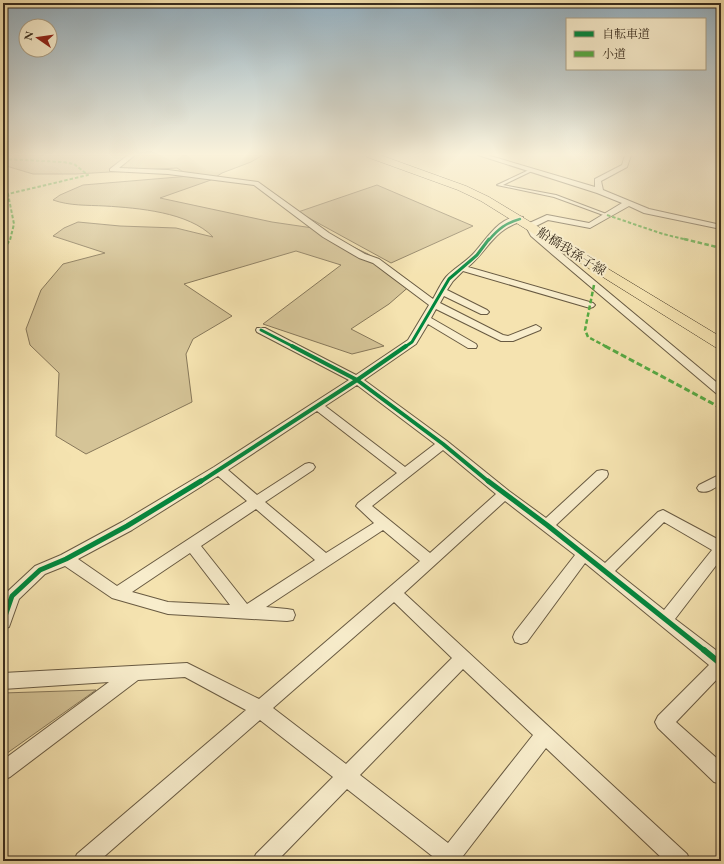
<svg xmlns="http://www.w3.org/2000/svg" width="724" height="864" font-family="'EB Garamond','Noto Serif JP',serif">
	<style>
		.green { fill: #d5c497; stroke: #87785a }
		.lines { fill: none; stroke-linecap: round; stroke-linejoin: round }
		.lane-casing { stroke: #685a42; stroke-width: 2 }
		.street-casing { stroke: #685a42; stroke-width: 2 }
		.primary-casing { stroke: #392d1e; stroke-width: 1 }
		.lane { fill: #f8edcc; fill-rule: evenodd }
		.street { fill: #f8edcc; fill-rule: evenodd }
		.primary { fill: #f5e3b0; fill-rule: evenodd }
		.quiet-far2 { stroke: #55ab43; stroke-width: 2; stroke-dasharray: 3.5 2; stroke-linecap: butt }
		.quiet-far1 { stroke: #55ab43; stroke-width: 2.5; stroke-dasharray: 4.5 2.5; stroke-linecap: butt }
		.quiet { stroke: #55ab43; stroke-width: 3; stroke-dasharray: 6 3; stroke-linecap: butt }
		.cycleway-far4-casing { stroke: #f8edcc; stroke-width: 4 }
		.cycleway-far3-casing { stroke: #f8edcc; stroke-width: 5 }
		.cycleway-far2-casing { stroke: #f8edcc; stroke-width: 6 }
		.cycleway-far1-casing { stroke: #f8edcc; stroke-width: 8 }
		.cycleway-casing { stroke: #f8edcc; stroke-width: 8 }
		.cycleway-far4 { stroke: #00873e; stroke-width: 2.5 }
		.cycleway-far3 { stroke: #00873e; stroke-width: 3 }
		.cycleway-far2 { stroke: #00873e; stroke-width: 4 }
		.cycleway-far1 { stroke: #00873e; stroke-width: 5 }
		.cycleway { stroke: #00873e; stroke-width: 6 }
		.labels { text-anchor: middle; stroke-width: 4; stroke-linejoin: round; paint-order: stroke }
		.far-street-label { font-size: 13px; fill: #392d1e; stroke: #f8edcc }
	</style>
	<rect width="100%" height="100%" fill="#f5e3b0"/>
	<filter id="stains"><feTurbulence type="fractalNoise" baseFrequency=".005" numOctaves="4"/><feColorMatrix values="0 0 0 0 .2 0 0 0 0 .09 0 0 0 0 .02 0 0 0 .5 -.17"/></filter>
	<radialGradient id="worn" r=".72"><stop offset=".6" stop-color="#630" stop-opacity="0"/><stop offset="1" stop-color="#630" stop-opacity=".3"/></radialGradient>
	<g class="green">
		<path d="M 3,155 L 263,155 L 251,162 L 222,173 L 211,180 L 160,198 L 272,222 L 313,228 L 368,254 L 412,284 L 389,304 L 351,329 L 384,346 L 352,354 L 263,324 L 341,265 L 296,251 L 184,284 L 232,316 L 193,339 L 186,354 L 192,402 L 86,454 L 56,436 L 59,373 L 30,345 L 26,329 L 41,290 L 63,264 L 105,253 L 53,236 L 64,228 L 78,222 L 120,226 L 176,228 L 213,237 C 189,212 138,208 105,206 C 87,205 70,206 53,200 L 60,195 L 83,185 L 190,176 L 177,168 L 76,174 L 33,174 L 3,165 Z"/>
		<path d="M 377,185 L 473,226 L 391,263 L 298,212 Z"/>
		<path d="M 96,690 L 3,756 L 3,693 Z"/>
	</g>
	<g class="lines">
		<defs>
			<path id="lane" d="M 531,169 L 534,170 L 503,185 L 556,195 L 609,215 L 606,216 L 554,197 L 497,185 Z"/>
			<g id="street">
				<path d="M 128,155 L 135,155 L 119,168 L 168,170 L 258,182 L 329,233 L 365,254 L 379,259 L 433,299 C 437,292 441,283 446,277 C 454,268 466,262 474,253 C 486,240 501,213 523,217 L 523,221 C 494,229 489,249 468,267 L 593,303 L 595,305 L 593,307 L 590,308 L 463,271 L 453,281 L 447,290 L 487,310 L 489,312 L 487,314 L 481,314 L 444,296 L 440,303 L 503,335 L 508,336 L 536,325 L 541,328 L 540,330 L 513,341 L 501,341 L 436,309 L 431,318 L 476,344 L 477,346 L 476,348 L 468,348 L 428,324 L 416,344 L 364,380 L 447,441 L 509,491 L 546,518 L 597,471 L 602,470 L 607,471 L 608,474 L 607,477 L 556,525 L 605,563 L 658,512 L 663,510 L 721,541 L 721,559 L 675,619 L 721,654 L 721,675 L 676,722 L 721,762 L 721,784 L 714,782 L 658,728 L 655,722 L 658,716 L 709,665 L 585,563 L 527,642 L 521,644 L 515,642 L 513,637 L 515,632 L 575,555 L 505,501 L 404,593 L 687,854 L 690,861 L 665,861 L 546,748 L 463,856 L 465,861 L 436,861 L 436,859 L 347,789 L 277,861 L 253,861 L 256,854 L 333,777 L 260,720 L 99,861 L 74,861 L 77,854 L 246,710 L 185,677 L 138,680 L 10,777 L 3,780 L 3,760 L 109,682 L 3,689 L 3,673 L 187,663 L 259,699 L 420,561 L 383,530 L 266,607 L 287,609 L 293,610 L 295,615 L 293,620 L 287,621 L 168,614 L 112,598 L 65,566 L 45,574 L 19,599 L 9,627 L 3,629 L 3,600 L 7,592 L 35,566 L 61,555 L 122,522 L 214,467 L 349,380 L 257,332 L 256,330 L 257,328 L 265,328 L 356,375 L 408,340 L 429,305 L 373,263 L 359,258 L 323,237 L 254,185 L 168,174 L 110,171 L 110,169 ZM 357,385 L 435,444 L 405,467 L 325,406 ZM 317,411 L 397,473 L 358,503 L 356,506 L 374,523 L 326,553 L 265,502 L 313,470 L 315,467 L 313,464 L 309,463 L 305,464 L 257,495 L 228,470 ZM 443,450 L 496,494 L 430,553 L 372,506 ZM 218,476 L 247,501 L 117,586 L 78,559 L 132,530 ZM 256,509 L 315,560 L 247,604 L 201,546 ZM 664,522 L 712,550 L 664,610 L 615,571 ZM 190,553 L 230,605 L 168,602 L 132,592 ZM 394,602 L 452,658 L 346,764 L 273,708 ZM 463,669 L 533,735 L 448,843 L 360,775 Z"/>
				<path d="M 478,155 L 487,155 L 595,187 L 595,179 L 622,165 L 625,155 L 631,155 L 627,167 L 601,181 L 603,190 L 649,209 L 721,225 L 721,229 L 644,213 L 629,206 L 590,228 L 548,220 L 534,227 L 537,233 L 559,251 L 721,386 L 721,395 L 717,394 L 553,255 L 531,236 L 525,225 L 547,215 L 589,223 L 622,203 L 597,193 Z"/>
				<path d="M 721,474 L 721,484 C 714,488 708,494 699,491 L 697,488 L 699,485 Z"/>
			</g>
			<path id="primary" d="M 366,155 L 380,155 L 466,186 L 489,197 L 721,337 L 721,349 L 715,347 L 481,201 L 458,190 L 367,157 Z"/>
		</defs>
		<use href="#lane" class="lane-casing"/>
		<use href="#street" class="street-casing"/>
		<use href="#primary" class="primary-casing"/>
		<use href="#lane" class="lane"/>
		<use href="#street" class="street"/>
		<use href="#primary" class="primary"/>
		<g class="quiet-far2">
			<path d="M 3,159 L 63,162 L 74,164 L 88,175 L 8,194 L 14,224 L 10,240"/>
			<path d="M 607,215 L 663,234 L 688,240"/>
		</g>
		<g class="quiet-far1">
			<path d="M 684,239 L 721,248"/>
			<path d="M 3,251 L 10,239"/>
			<path d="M 594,285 L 585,330 L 588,337 L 607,347"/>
		</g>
		<path class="quiet" d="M 605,346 L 721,408"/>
		<defs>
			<path id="cycleway-far4" d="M 489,240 C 498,229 506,223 520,219"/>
			<g id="cycleway-far3">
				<path d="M 261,330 L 294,347"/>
				<path d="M 405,347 L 412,342 L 449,279 L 477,255 L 489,239"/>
			</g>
			<g id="cycleway-far2">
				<path d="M 292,346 L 357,380 L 443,444 L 489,482"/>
				<path d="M 200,482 L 357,380 L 406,346"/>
			</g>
			<g id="cycleway-far1">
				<path d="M 488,481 L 547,525 L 705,651"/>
				<path d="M 3,622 L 12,596 L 40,570 L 66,559 L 127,526 L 201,481"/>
			</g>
			<path id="cycleway" d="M 704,650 L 721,664"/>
		</defs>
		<use href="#cycleway-far4" class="cycleway-far4-casing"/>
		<use href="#cycleway-far3" class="cycleway-far3-casing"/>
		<use href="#cycleway-far2" class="cycleway-far2-casing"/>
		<use href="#cycleway-far1" class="cycleway-far1-casing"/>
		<use href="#cycleway" class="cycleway-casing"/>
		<use href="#cycleway-far4" class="cycleway-far4"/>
		<use href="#cycleway-far3" class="cycleway-far3"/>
		<use href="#cycleway-far2" class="cycleway-far2"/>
		<use href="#cycleway-far1" class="cycleway-far1"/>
		<use href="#cycleway" class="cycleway"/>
	</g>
	<linearGradient id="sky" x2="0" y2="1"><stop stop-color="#93aebe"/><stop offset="0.56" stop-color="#faf2db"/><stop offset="1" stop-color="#faf2db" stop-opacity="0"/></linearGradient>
	<rect width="724" height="276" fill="url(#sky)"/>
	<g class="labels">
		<g class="far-street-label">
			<text transform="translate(572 251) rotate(32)" y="5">船橋我孫子線</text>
		</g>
	</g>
	<rect width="724" height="864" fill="none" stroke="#f5e3b0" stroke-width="16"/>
	<rect x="4" y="4" width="716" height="856" fill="none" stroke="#392d1e" stroke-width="2"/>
	<rect x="8" y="8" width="708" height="848" fill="none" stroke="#392d1e"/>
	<rect x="566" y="18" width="140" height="52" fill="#f8edcc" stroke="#aca086"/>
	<rect x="574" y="31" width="20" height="6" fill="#00873e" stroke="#aca086"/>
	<text x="602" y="38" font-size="12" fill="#392d1e">自転車道</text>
	<rect x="574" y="51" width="20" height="6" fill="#55ab43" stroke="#aca086"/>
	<text x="602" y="58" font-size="12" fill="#392d1e">小道</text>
	<g transform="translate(38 38) rotate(283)"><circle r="19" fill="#f8edcc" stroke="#aca086"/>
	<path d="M0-3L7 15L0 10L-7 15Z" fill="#8f2418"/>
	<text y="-6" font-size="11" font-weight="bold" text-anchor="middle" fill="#392d1e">N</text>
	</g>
	<rect width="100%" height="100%" filter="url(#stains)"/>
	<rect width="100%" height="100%" fill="url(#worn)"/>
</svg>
